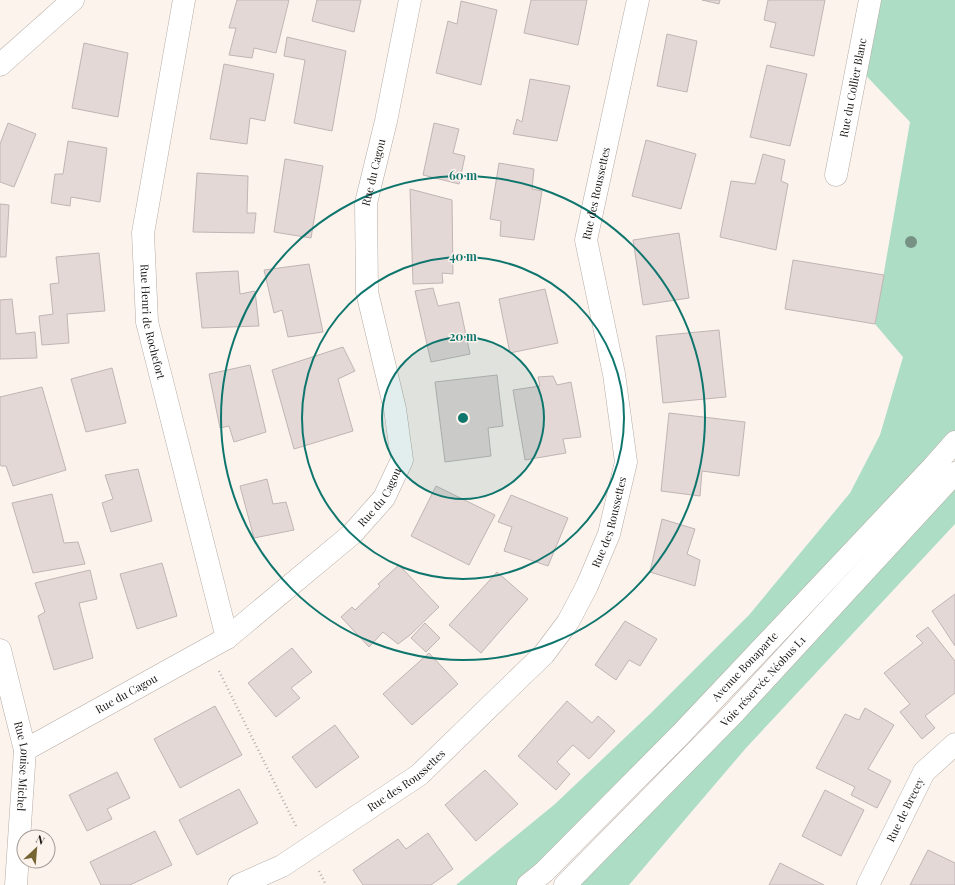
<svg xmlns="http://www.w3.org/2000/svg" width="955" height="885" font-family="'Playfair Display',serif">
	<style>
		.green { fill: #adddc5 }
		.building { fill: #e4d8d7; stroke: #c0b5b4 }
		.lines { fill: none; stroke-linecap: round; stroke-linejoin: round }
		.minor-casing { stroke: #b5aca6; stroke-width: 23 }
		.major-casing { stroke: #b5aca6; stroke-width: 23 }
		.path { stroke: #b6aea9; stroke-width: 2.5; stroke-dasharray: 1 3; stroke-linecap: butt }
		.minor { stroke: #fff; stroke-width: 22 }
		.major { stroke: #fff; stroke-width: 22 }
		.tree { fill: #779284 }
		.ring { fill: none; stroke: #0f766e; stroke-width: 2 }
		.labels { text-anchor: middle; stroke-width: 3; stroke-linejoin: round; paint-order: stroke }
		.street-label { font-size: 11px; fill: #181513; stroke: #fdf3ed }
		.centre { fill: #0f766e; stroke: #fdf3ed; stroke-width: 2 }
		.ring-label { font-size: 12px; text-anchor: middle; font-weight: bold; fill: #0f766e; stroke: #fdf3ed; stroke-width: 3; stroke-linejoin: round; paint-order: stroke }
	</style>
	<rect width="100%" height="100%" fill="#fdf3ed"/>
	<g class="green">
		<path d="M 870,0 L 955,0 L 955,442 L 528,885 L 456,885 L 555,804 L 651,713 L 749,615 L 850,493 L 880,435 L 903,357 L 875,324 L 910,122 L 857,66 Z"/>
		<path d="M 955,473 L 955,524 L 746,748 L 629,885 L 565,885 Z"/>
	</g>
	<g class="building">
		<path d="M 237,0 L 289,0 L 276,53 L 254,48 L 252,58 L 229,55 L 236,28 L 229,28 Z"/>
		<path d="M 317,0 L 361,0 L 354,32 L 312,21 Z"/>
		<path d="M 531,0 L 587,0 L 578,45 L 524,33 Z"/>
		<path d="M 702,0 L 720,0 L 719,4 Z"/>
		<path d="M 768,0 L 825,0 L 814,56 L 770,47 L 776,23 L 764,20 Z"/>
		<path d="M 461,1 L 497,10 L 481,85 L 436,73 L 448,21 L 457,24 Z"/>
		<path d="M 667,34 L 697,41 L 687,92 L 657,86 Z"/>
		<path d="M 287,37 L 346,51 L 332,131 L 294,123 L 305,60 L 284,56 Z"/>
		<path d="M 84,43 L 128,53 L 118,117 L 72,108 Z"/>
		<path d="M 224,64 L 274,74 L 265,121 L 250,118 L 247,144 L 210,139 Z"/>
		<path d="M 767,65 L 807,74 L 790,146 L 750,137 Z"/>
		<path d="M 530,79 L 570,86 L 557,141 L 513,134 L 517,119 L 522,122 Z"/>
		<path d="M 8,123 L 36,134 L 14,187 L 0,182 L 0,144 Z"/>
		<path d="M 434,123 L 459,129 L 453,153 L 465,156 L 459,184 L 423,175 Z"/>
		<path d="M 646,140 L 696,154 L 681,209 L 632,196 Z"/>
		<path d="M 68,141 L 107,148 L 100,202 L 71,197 L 70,206 L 51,203 L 55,174 L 63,174 Z"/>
		<path d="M 763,154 L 785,160 L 781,181 L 788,184 L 776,250 L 720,237 L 731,181 L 755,184 Z"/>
		<path d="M 285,159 L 323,166 L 311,238 L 274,232 Z"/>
		<path d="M 499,163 L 534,169 L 532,189 L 542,191 L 534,240 L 500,236 L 501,221 L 490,219 Z"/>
		<path d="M 197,173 L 248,176 L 247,213 L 256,213 L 254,233 L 193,232 Z"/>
		<path d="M 410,189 L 452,200 L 453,274 L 442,273 L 443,283 L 413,284 Z"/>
		<path d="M 0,204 L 9,205 L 6,257 L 0,257 Z"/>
		<path d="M 679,233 L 689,298 L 643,305 L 633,240 Z"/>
		<path d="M 99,253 L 105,311 L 67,314 L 69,343 L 42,345 L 39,316 L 53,314 L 50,284 L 59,283 L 56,257 Z"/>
		<path d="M 793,260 L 884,275 L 875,324 L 785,309 Z"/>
		<path d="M 309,264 L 323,332 L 288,337 L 282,310 L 274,313 L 264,270 Z"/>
		<path d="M 238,271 L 240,294 L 255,291 L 259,326 L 202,328 L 196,273 Z"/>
		<path d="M 433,288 L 438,306 L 459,302 L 470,354 L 431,362 L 415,291 Z"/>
		<path d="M 545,289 L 558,343 L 510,353 L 499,299 Z"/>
		<path d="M 12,299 L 16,334 L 35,332 L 37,358 L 0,359 L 0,300 Z"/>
		<path d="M 719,330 L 726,397 L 663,403 L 656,336 Z"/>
		<path d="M 343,347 L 355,371 L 338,379 L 353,431 L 294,449 L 272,370 Z"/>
		<path d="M 250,365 L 266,432 L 234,442 L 229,426 L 220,428 L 209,374 Z"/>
		<path d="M 112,368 L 126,423 L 86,432 L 71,379 Z"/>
		<path d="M 497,375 L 503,426 L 488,428 L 491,456 L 445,462 L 435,382 Z"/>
		<path d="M 553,376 L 557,385 L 571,382 L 581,437 L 563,439 L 566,453 L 525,460 L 513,390 L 540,386 L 538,377 Z"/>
		<path d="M 42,387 L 66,470 L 13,486 L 6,466 L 1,466 L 0,464 L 0,397 Z"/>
		<path d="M 669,413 L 745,422 L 739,476 L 702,471 L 700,496 L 661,491 Z"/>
		<path d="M 138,469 L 152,521 L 111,532 L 102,503 L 113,499 L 105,475 Z"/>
		<path d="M 267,479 L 273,504 L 286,502 L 294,530 L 254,538 L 240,486 Z"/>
		<path d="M 436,486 L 495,515 L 469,565 L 411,536 Z"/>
		<path d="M 52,494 L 64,543 L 78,542 L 85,564 L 33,573 L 12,503 Z"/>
		<path d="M 511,495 L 568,518 L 548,566 L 504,551 L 512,527 L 498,522 Z"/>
		<path d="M 662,519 L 695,529 L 687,554 L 700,560 L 695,586 L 650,572 Z"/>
		<path d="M 162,563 L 177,616 L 137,629 L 120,574 Z"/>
		<path d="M 399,565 L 439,607 L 410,635 L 398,644 L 383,632 L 369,647 L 341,617 L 352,607 L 355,610 L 380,586 L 378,584 Z"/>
		<path d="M 90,570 L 97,599 L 79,603 L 93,658 L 54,670 L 38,616 L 45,612 L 35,583 Z"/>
		<path d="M 497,572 L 528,599 L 481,653 L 449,625 Z"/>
		<path d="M 955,594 L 955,646 L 932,611 Z"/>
		<path d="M 625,621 L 657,639 L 640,666 L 629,660 L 616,680 L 595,665 Z"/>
		<path d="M 425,623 L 440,638 L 426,652 L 411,638 Z"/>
		<path d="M 928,627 L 955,661 L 955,693 L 925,716 L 935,728 L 922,739 L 900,712 L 910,704 L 884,673 L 923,643 L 916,636 Z"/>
		<path d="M 292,648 L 312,672 L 291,688 L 300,698 L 276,717 L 248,683 Z"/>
		<path d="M 429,653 L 458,684 L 412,725 L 383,694 Z"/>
		<path d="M 567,701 L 592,723 L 598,716 L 615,731 L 589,759 L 573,745 L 557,762 L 570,774 L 556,790 L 518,756 Z"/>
		<path d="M 215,706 L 242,755 L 180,788 L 154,739 Z"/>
		<path d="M 865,708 L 894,725 L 868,769 L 891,781 L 877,808 L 851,795 L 855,787 L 816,768 L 845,714 L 859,720 Z"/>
		<path d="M 335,725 L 359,757 L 316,788 L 292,757 Z"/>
		<path d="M 485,770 L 518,804 L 476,841 L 445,805 Z"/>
		<path d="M 117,772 L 130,798 L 107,809 L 112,819 L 87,831 L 69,795 Z"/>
		<path d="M 239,789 L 258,823 L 197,855 L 179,820 Z"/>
		<path d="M 825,790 L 864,810 L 841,856 L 802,836 Z"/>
		<path d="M 155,831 L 172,865 L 130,885 L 101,885 L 90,862 Z"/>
		<path d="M 428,833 L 453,869 L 431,885 L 363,885 L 353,870 L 398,839 L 406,849 Z"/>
		<path d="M 928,850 L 955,863 L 955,885 L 910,885 Z"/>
		<path d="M 780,863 L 824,885 L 769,885 Z"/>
	</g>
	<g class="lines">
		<defs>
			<g id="minor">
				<path id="s1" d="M 184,0 L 143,233 L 147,322 L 227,638"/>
				<path d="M 0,65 L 73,0"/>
				<path id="s2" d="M 836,175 L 870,0"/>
				<path id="s3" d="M 0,650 L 25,750 L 16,885"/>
				<path id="s4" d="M 25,750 L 227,638 L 352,534 L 384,498 L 402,460 L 395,409 L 367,292 L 366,203 L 386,121 L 410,0"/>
				<path id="s5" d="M 239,885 L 282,866 L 419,775 L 544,654 L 568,622 L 587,586 L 609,534 L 626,462 L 614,374 L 586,240 L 638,0"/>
				<path id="s6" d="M 565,885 L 733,714 L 955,473"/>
				<path id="s7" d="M 868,885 L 924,772 L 955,744"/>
			</g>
			<g id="major">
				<path id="s8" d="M 528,885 L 544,872 L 681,734 L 932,468 L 955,442"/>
			</g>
		</defs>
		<use href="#minor" class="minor-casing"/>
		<use href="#major" class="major-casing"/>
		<g class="path">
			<path d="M 219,671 L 297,828"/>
			<path d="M 319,871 L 326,885"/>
		</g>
		<use href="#minor" class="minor"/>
		<use href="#major" class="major"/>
	</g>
	<circle class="tree" cx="911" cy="242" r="6"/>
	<circle cx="463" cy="418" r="81" fill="#0f766e" fill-opacity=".12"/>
	<g class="ring">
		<circle cx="463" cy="418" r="81"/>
		<circle cx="463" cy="418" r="161"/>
		<circle cx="463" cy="418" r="242"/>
	</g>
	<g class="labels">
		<g class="street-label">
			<text dy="4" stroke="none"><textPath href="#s2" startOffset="89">Rue du Collier Blanc</textPath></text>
			<text dy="4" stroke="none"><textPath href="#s4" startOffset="776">Rue du Cagou</textPath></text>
			<text dy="4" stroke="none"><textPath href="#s5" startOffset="870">Rue des Roussettes</textPath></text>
			<text dy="4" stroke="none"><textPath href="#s1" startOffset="326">Rue Henri de Rochefort</textPath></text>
			<text dy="4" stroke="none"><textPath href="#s4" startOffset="440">Rue du Cagou</textPath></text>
			<text dy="4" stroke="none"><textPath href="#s5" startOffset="534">Rue des Roussettes</textPath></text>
			<text dy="4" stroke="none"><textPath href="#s8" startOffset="308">Avenue Bonaparte</textPath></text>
			<text dy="4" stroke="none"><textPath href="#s6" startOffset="284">Voie réservée Néobus L1</textPath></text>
			<text dy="4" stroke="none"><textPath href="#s4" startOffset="116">Rue du Cagou</textPath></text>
			<text dy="4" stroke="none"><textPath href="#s3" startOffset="119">Rue Louise Michel</textPath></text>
			<text dy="4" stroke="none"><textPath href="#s5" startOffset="198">Rue des Roussettes</textPath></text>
			<text dy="4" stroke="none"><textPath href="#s7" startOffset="84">Rue de Brecey</textPath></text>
		</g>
	</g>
	<circle cx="463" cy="418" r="6" class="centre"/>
	<g class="ring-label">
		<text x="463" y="180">60 m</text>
		<text x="463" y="261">40 m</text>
		<text x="463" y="341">20 m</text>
	</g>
	<g transform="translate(36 849) rotate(26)"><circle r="19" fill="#fdf3ed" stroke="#a19a96"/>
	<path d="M0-3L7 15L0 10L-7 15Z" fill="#776433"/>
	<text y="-6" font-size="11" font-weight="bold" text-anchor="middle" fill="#181513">N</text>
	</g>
</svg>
